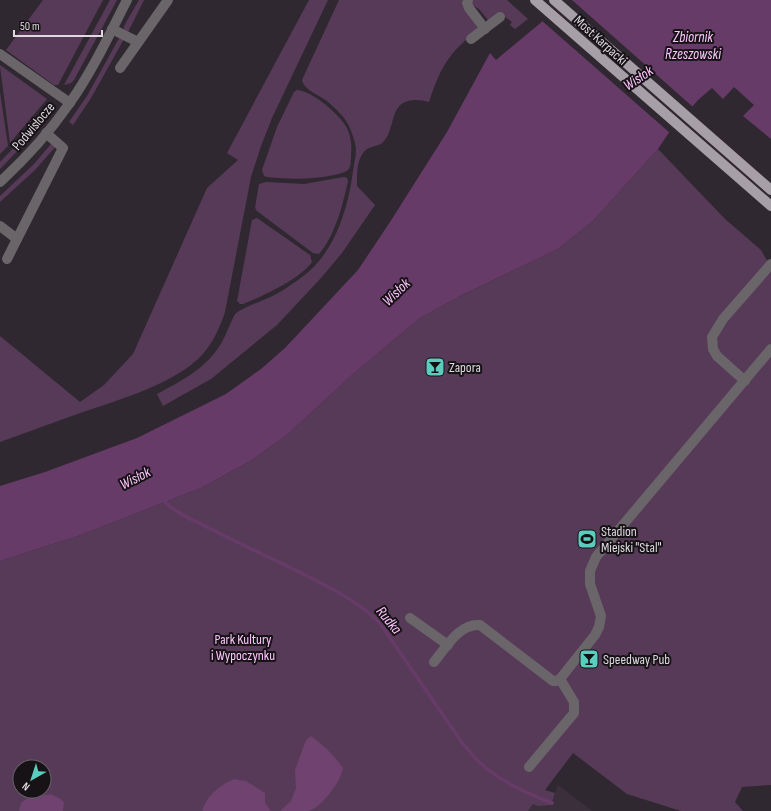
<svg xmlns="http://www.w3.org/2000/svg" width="771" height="811" font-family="'Sofia Sans Condensed',sans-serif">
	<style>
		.built { fill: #3c2f3c }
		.green { fill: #573a57; fill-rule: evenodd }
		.forest { fill: #6f426f }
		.water { fill: #673b68 }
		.pier { fill: #302830 }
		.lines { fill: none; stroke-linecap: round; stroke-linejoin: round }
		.stream { stroke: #673b68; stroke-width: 3.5 }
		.minor { stroke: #696569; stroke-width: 10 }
		.major { stroke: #a79fa7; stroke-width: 10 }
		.labels { text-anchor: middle; stroke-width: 4; stroke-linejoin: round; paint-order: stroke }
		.street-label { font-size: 14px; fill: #dfdadf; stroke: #161216 }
		.poi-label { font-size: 14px; fill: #dfdadf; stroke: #161216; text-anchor: start }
		.park-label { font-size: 14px; fill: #fec6fe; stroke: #161216 }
		.water-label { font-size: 15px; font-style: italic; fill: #fdc5fd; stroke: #161216 }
	</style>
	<rect width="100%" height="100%" fill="#302830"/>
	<path class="built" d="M 558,785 L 592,811 L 528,811 L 533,804 L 551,805 Z"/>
	<g class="green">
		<path d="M 43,0 L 103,0 L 58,85 L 54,85 L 6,50 Z"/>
		<path d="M 110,0 L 117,0 L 74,80 L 71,83 L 64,85 Z"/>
		<path d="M 139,0 L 144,0 L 128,32 L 124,29 L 124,26 Z"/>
		<path d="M 309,0 L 328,0 L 272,118 L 261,146 L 251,177 L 225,312 C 220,327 213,343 202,355 C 176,383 119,400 83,412 C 55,422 28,432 0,442 L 0,336 L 80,402 L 104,385 L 133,354 L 207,188 L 238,160 L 227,153 Z"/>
		<path d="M 339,0 L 462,0 L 462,4 L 479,30 C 450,50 440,68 429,102 C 422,100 416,99 408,101 C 390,105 395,129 384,141 C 380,146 372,146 367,149 C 356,157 357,174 357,186 L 375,205 L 342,253 L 320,279 L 277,325 L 211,379 L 163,406 L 157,394 C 183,380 207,368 222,342 C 227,333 230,323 235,314 C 245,306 258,303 268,298 C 280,293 291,285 302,277 C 335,253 348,209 353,171 C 354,164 356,156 356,149 C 355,141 352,133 349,126 C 344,116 335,108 327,101 C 319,95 304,90 302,80 Z"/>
		<path d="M 472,0 L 507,0 L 528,19 L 515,29 L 510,25 L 512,22 L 500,13 L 488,20 L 479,9 L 472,5 Z"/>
		<path d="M 120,38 L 124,39 L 91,98 L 73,125 L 69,122 L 87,96 L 118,40 Z"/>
		<path d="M 0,65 L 47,99 L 10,143 L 0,66 Z"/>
		<path d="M 297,90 C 313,91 340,115 347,128 C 351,136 352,147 351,155 C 351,160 351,167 348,170 C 344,173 338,174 334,175 C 311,180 290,179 267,177 L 264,176 L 262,170 L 277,127 L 294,92 Z"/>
		<path d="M 0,92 L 8,146 L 0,154 Z"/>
		<path d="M 45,112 L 48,115 L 25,143 L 0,169 L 0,162 L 22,139 Z"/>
		<path d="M 51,144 L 57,145 L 35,170 L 0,202 L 0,196 L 34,164 Z"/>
		<path d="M 658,149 L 725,219 L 761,250 L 766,259 L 771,263 L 771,785 L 742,787 L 735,802 L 743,811 L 681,811 L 627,794 L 573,753 L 545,790 L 555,793 L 551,805 L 538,806 L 533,804 L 528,811 L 0,811 L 0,561 L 78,536 L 201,488 L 252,460 L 287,435 L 352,375 L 420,318 L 462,295 L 558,249 L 593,221 ZM 20,767 L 44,767 L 44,791 L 20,791 Z"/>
		<path d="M 344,177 L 347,178 L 348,181 C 343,204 335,236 319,254 L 313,253 L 257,211 L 255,208 L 259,184 L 266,182 L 304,184 Z"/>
		<path d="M 257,218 L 310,255 L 312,262 C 300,279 263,296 243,304 L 240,304 L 237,301 L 252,220 Z"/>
	</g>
	<g class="forest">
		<path d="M 311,736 C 323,745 334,755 343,768 C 341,781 322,807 309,811 C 302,811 288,811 280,811 L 291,801 L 296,788 L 295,770 L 306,740 Z"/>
		<path d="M 234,779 L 246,781 L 265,793 L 265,803 L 271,811 L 202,811 C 207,795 220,785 234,779 Z"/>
		<path d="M 50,794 L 59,798 L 64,802 L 63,811 L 19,811 L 21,803 L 28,798 Z"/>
	</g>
	<path class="water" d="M 563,0 L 771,0 L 771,139 L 743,116 L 754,105 L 734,87 L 723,99 L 712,88 L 698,100 L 668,134 L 658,149 L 593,221 L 558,249 L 462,295 L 420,318 L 352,375 L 287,435 L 252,460 L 201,488 L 78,536 L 0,561 L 0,486 L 45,472 L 137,438 L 226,394 L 261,369 L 285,348 L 358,270 L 390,222 L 447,132 L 490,53 L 496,60 L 544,20 Z"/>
	<path class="pier" d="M 561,0 L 572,0 L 693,107 L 670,133 L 541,20 Z"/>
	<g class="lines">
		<path class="stream" d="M 164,501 C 176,514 196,521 211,529 C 245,547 279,561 313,579 C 337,591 359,603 379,622 L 463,744 C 468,749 472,755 477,760 C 497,780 526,793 552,803"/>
		<g class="minor">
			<path d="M 468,0 L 467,3 L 469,8 L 485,29"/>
			<path d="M 112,29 L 138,42"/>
			<path d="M 471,39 L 500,17"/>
			<path d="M 0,54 L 70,103"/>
			<path d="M 120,68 L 168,0"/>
			<path d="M 0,182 C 25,159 49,133 69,104 C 92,72 109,35 127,0"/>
			<path d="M 0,226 L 17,239"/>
			<path d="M 7,259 L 63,148 L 46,133"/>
			<path d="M 745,381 L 717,356 L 713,349 L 712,337 L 723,319 L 771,264"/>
			<path d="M 410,618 L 448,645"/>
			<path d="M 434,662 C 446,648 459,623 480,625 L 553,681 L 556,681 L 560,679 L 595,635 L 599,627 L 601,616 L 590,584 L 590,571 L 596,557 L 771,349"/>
			<path d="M 529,767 L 574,713 L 574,702 L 560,679"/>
		</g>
		<g class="major">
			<path d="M 535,0 L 771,206"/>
			<path d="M 554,0 L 771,190"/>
		</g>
	</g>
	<defs>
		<symbol id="bar-square" viewBox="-11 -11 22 22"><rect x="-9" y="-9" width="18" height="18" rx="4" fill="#59cebf" stroke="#161216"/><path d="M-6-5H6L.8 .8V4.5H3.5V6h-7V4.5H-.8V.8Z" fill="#111"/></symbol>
		<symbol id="stadium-square" viewBox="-11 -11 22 22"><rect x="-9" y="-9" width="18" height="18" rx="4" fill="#59cebf" stroke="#161216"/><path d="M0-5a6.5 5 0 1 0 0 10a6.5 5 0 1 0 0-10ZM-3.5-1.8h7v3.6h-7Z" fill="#111"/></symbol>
	</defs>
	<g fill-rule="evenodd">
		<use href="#bar-square" x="424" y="356" width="22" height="22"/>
		<use href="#stadium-square" x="576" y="528" width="22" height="22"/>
		<use href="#bar-square" x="578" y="648" width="22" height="22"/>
	</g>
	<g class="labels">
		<g class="street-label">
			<text transform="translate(601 40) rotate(42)" y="5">Most Karpacki</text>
			<text transform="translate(33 126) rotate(-50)" y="5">Podwisłocze</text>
		</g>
		<g class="poi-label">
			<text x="449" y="372">Zapora</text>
			<text x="601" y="536">Stadion<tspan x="601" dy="16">Miejski "Stal"</tspan></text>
			<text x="603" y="664">Speedway Pub</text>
		</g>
		<g class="park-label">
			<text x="243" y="644">Park Kultury<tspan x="243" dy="16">i Wypoczynku</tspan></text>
		</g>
		<g class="water-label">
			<text x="693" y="42">Zbiornik<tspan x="693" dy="17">Rzeszowski</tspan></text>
			<text transform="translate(638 78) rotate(-34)" y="5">Wisłok</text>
			<text transform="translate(396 292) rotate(-44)" y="5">Wisłok</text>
			<text transform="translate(135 478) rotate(-27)" y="5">Wisłok</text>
			<text transform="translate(389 620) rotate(50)" y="5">Rudka</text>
		</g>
	</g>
	<g transform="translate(32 779) rotate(219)"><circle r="19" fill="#161216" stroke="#666266"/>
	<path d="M0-3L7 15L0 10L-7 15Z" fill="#59cebf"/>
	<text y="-6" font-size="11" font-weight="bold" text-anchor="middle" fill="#dfdadf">N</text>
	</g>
	<path d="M14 30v6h88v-6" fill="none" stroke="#dfdadf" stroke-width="2"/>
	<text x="20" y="30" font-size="12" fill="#dfdadf" stroke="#161216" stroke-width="3" paint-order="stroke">50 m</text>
</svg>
